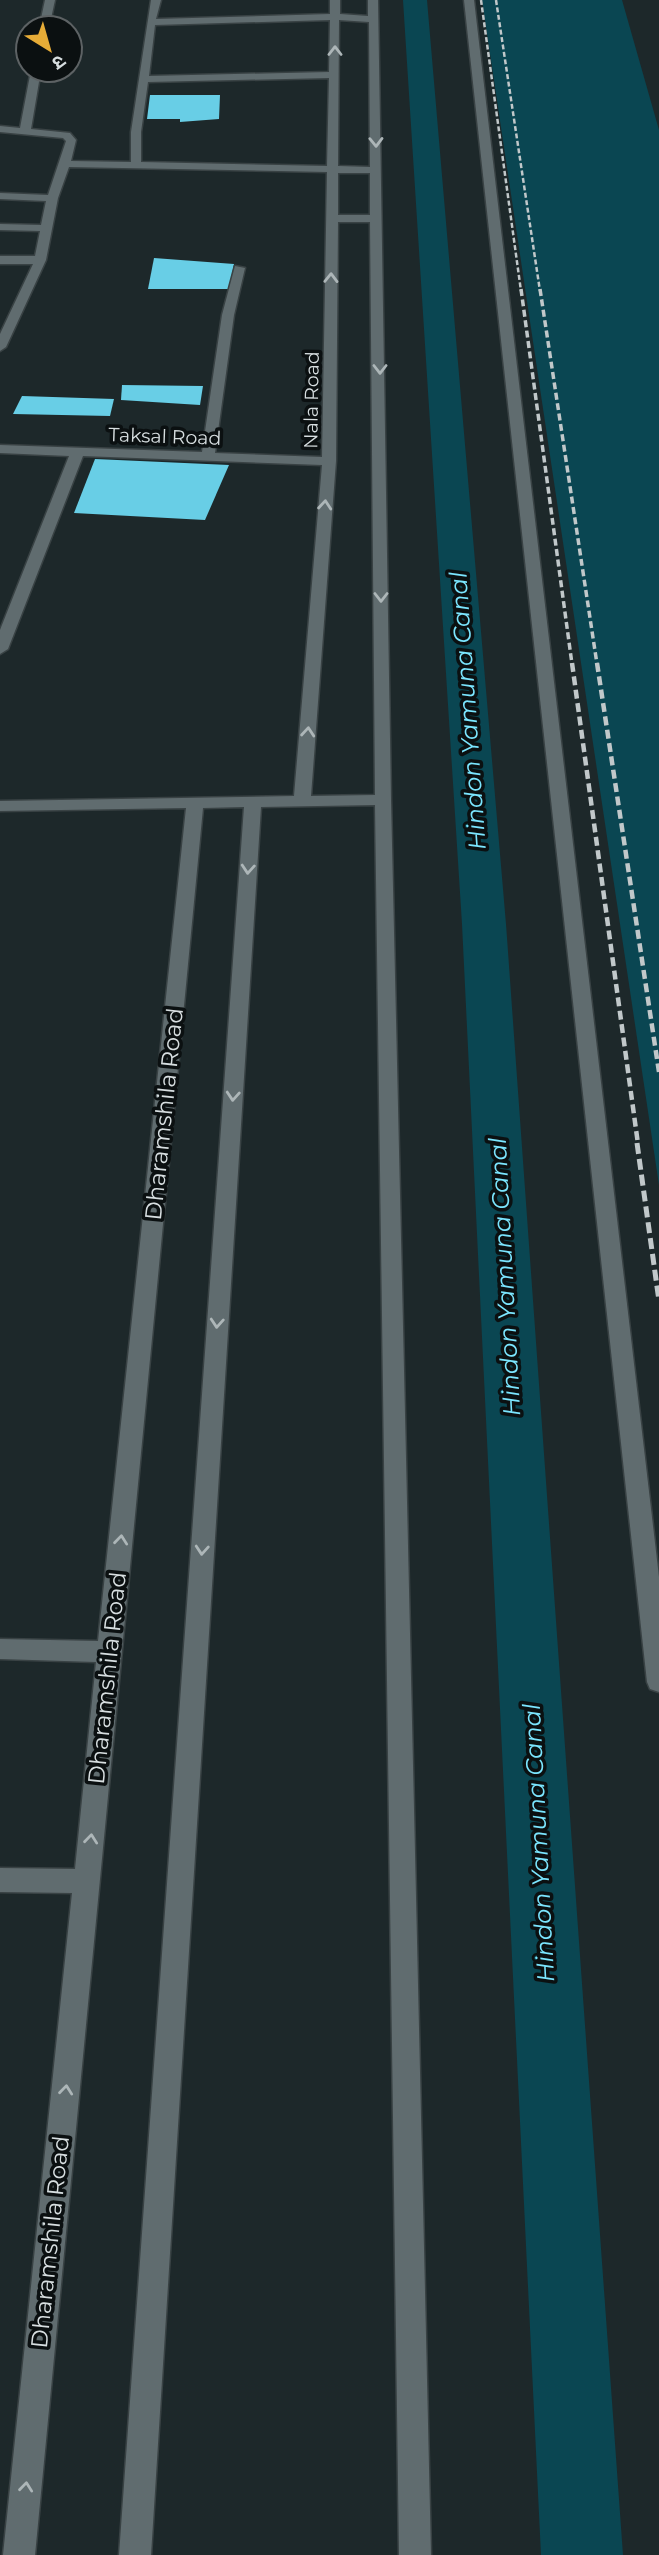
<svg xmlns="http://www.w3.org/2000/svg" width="659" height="2555" font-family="Montserrat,'Noto Sans Devanagari',sans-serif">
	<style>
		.water { fill: #0a4652 }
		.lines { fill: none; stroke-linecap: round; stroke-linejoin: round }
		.canal { fill: #0a4652; fill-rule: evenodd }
		.building { fill: #68cee6 }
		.minor-casing { stroke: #394244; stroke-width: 3 }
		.minor { fill: #606c6f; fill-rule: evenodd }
		.rail-far3 { stroke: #c1c8ca; stroke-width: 2.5; stroke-dasharray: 5 2.5; stroke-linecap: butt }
		.rail-far2 { stroke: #c1c8ca; stroke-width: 3.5; stroke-dasharray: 7 3.5; stroke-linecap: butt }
		.rail-far1 { stroke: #c1c8ca; stroke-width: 4.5; stroke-dasharray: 9 4.5; stroke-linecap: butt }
		.rail { stroke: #c1c8ca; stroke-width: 5; stroke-dasharray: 11 5; stroke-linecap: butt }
		.oneway { stroke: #adb6b8 }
		.labels { text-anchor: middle; stroke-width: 7; stroke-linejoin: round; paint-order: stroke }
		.far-street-label { font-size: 19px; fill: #d7dee0; stroke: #0b1011 }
		.street-label { font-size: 23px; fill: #d7dee0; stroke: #0b1011 }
		.water-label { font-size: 24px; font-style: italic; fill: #7be6ff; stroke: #0b1011 }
	</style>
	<rect width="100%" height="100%" fill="#1d282a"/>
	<path class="water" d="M 482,0 L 622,0 L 659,130 L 659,1185 Z"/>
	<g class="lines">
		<path class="canal" d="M 403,0 L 427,0 L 506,924 L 623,2555 L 541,2555 L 462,924 Z"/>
	</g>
	<g class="building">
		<path d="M 150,95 L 220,95 L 219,119 L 180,122 L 180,119 L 147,119 Z"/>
		<path d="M 154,258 L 234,264 L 229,289 L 148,289 Z"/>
		<path d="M 122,385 L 203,386 L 200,405 L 121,400 Z"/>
		<path d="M 22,396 L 114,399 L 110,416 L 13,414 Z"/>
		<path d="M 95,459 L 229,465 L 205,520 L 74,513 Z"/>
	</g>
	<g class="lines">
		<defs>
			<g id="minor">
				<path d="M 45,0 L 55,0 L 49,28 L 39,28 Z"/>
				<path d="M 151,0 L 161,0 L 156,19 L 330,14 L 330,0 L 340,0 L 340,14 L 368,16 L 368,0 L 378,0 L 391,800 L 431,2555 L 399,2555 L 375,805 L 261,807 L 151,2555 L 119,2555 L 244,807 L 203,808 L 35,2555 L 3,2555 L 72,1893 L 0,1892 L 0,1868 L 75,1869 L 96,1662 L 0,1659 L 0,1639 L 98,1641 L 186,808 L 0,811 L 0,801 L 294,796 L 322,465 L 83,456 L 8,649 L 0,654 L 0,630 L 69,456 L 0,453 L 0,445 L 202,452 L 222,315 L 235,266 L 245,268 L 234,315 L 215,453 L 322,457 L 327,172 L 69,167 L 58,198 L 46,260 L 6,347 L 0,351 L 0,334 L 33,264 L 0,264 L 0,256 L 35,256 L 40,231 L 0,230 L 0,224 L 41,225 L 46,201 L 0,199 L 0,193 L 48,195 L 66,141 L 63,138 L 0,132 L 0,126 L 20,128 L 31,70 L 41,70 L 31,129 L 70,133 L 76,140 L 71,161 L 131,162 L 131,132 ZM 330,20 L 329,72 L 149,76 L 155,25 ZM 339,20 L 369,22 L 370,167 L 338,166 ZM 329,78 L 327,166 L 141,162 L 141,132 L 148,82 ZM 338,173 L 370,173 L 370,215 L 338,215 ZM 338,222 L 370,222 L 375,795 L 311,796 L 336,461 Z"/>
				<path d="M 464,0 L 474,0 L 659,1577 L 659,1692 L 650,1689 L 647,1682 Z"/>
			</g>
		</defs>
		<use href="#minor" class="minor-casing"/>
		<use href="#minor" class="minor"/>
		<g class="rail-far3">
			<path d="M 481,0 L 521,291"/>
			<path d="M 496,0 L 540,291"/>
		</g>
		<g class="rail-far2">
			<path d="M 521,289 L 572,664"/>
			<path d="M 540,289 L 597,664"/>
		</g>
		<g class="rail-far1">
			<path d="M 572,663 L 638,1144"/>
			<path d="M 597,663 L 659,1072"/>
		</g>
		<path class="rail" d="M 637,1143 L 659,1301"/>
	</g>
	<defs><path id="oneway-chevron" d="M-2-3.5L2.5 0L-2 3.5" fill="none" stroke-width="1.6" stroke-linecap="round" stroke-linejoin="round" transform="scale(1.75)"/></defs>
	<g class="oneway">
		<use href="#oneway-chevron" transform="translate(335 51) rotate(-90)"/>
		<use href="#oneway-chevron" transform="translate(376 142) rotate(89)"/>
		<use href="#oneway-chevron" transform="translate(331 278) rotate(-89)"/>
		<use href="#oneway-chevron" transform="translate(380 369) rotate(90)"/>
		<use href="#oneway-chevron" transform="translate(325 505) rotate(-85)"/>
		<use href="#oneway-chevron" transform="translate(381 597) rotate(90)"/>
		<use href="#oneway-chevron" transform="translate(308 732) rotate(-85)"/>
		<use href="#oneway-chevron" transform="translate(248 869) rotate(94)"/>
		<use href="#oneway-chevron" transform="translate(233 1096) rotate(94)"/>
		<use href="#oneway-chevron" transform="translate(217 1323) rotate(94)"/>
		<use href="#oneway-chevron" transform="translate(121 1540) rotate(-84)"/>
		<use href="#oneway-chevron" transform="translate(202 1550) rotate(94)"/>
		<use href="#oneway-chevron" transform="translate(91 1839) rotate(-84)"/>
		<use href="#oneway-chevron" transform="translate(66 2090) rotate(-84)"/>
		<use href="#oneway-chevron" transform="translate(26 2487) rotate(-84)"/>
	</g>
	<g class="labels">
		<g class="far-street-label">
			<text transform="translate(311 400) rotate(-89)" y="7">Nala Road</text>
			<text transform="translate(165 436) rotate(2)" y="7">Taksal Road</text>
		</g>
		<g class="street-label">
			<text transform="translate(164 1114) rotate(-84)" y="8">Dharamshila Road</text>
			<text transform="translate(107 1678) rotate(-84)" y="8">Dharamshila Road</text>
			<text transform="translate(50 2242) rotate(-84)" y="8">Dharamshila Road</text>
		</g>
		<g class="water-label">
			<text transform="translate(468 711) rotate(-94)" y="8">Hindon Yamuna Canal</text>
			<text transform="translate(505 1277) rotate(-93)" y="8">Hindon Yamuna Canal</text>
			<text transform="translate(539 1843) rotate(-93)" y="8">Hindon Yamuna Canal</text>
		</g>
	</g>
	<g transform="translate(49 49) rotate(143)"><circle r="33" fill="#0b1011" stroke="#5d6264" stroke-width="2"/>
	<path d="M0-5L12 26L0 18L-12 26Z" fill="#e7ac37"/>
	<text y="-10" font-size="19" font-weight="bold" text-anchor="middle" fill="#d7dee0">उ</text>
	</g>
</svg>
